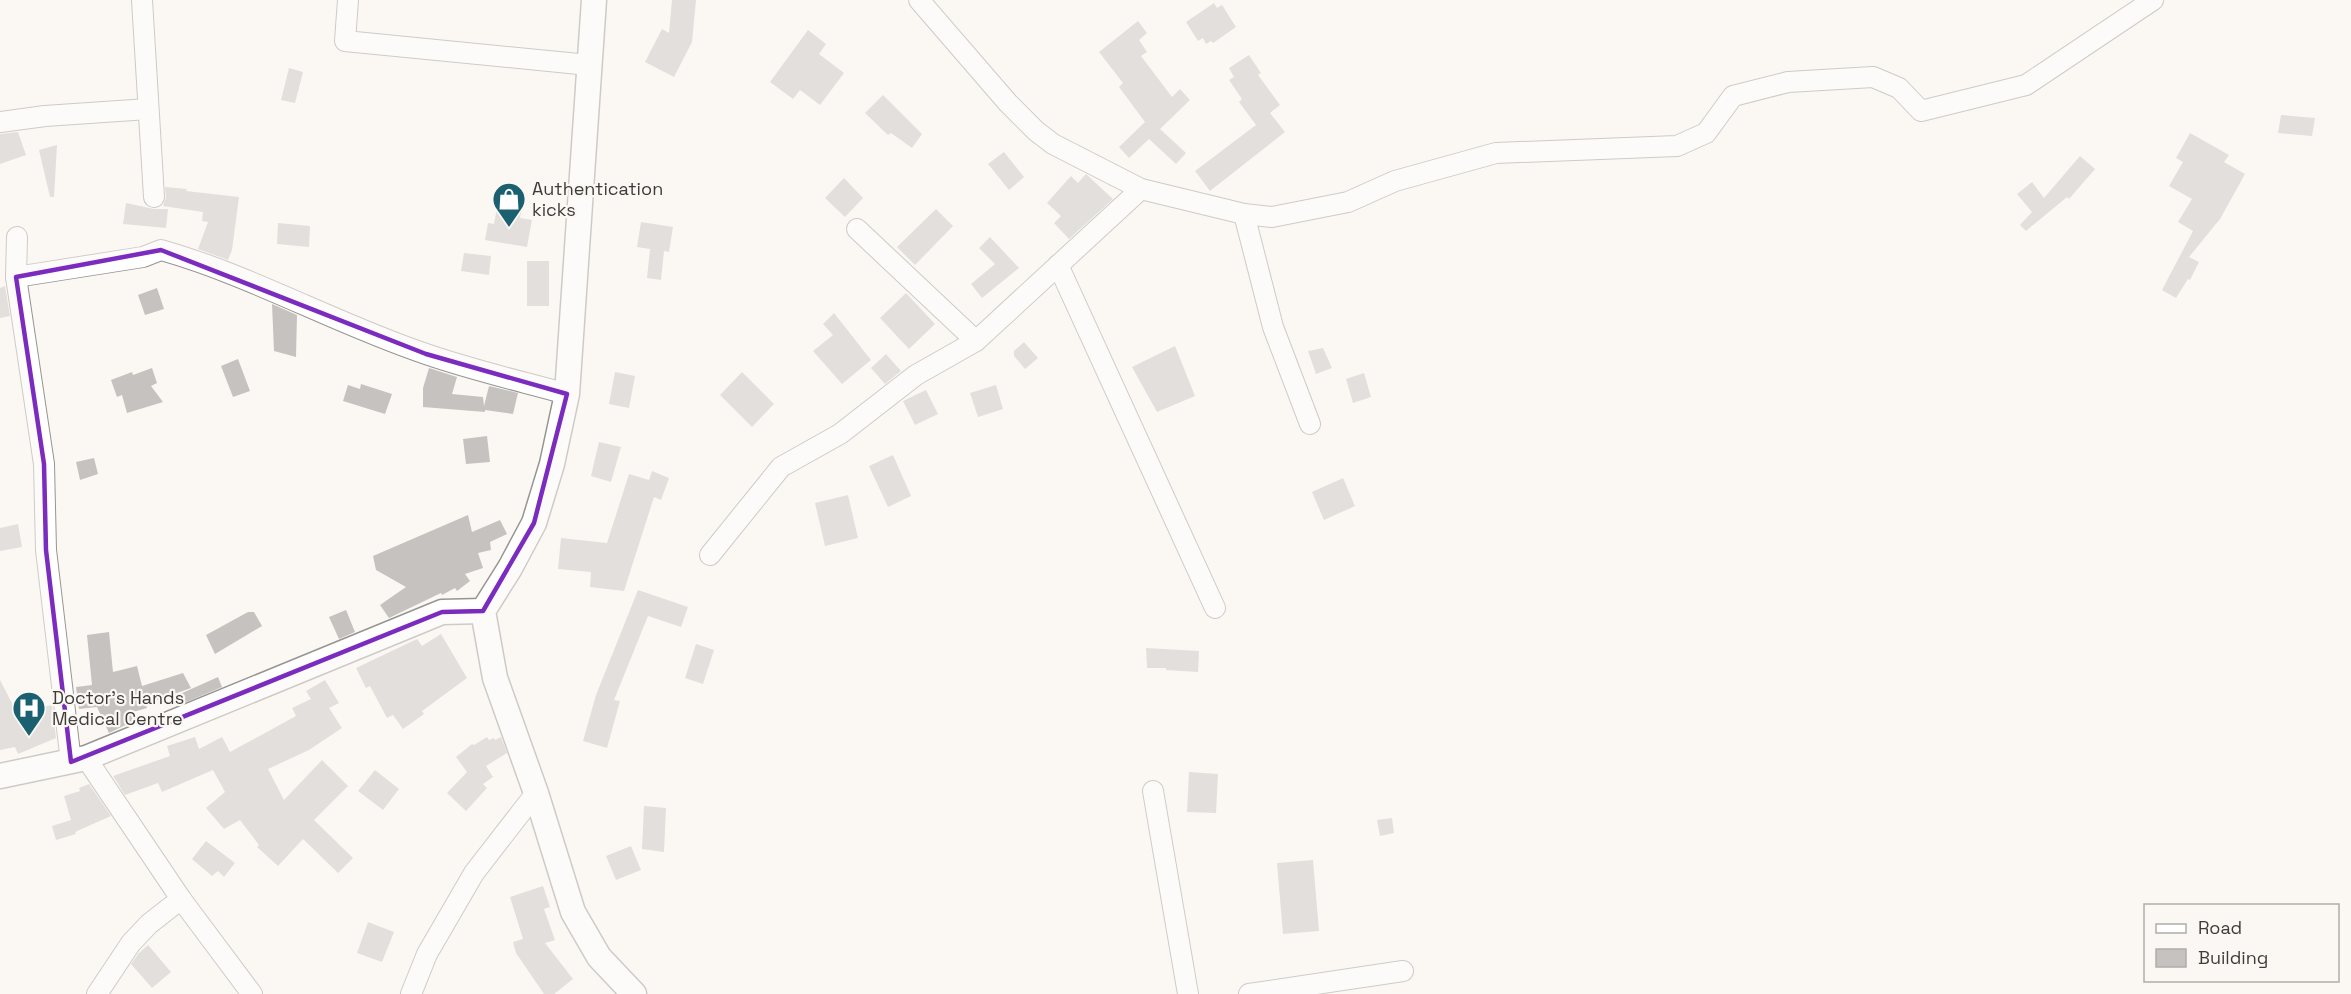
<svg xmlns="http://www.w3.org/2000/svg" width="2351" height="994" font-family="'Space Grotesk',sans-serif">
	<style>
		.building { fill: #c5c2bf }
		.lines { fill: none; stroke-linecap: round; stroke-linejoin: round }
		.minor-casing { stroke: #989591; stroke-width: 22 }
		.tertiary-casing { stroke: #989591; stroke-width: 27 }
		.minor { stroke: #fff; stroke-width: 20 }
		.tertiary { stroke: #fff; stroke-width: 24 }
		.marked { fill: none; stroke: #7b2cbf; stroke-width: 4.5; stroke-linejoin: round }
		.labels { text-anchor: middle; stroke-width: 4.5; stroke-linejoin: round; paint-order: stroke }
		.poi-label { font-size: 18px; fill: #3e3c3b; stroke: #fbf8f4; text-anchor: start }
	</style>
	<rect width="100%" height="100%" fill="#fbf8f4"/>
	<g class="building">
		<path d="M 672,0 L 696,0 L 692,42 L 674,77 L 645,62 L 662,29 L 669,33 Z"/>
		<path d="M 1214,3 L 1217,8 L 1222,5 L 1236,27 L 1213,43 L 1211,41 L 1206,44 L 1203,38 L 1198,41 L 1186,22 Z"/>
		<path d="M 1138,21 L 1147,33 L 1139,40 L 1147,52 L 1141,56 L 1172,97 L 1180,89 L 1190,100 L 1160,129 L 1186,153 L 1176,164 L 1149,139 L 1129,158 L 1119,147 L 1145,122 L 1119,87 L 1123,83 L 1099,52 Z"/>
		<path d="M 808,30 L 826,44 L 819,54 L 844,73 L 820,105 L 800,90 L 793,99 L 770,82 Z"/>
		<path d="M 1249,55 L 1261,73 L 1258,75 L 1280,105 L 1270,113 L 1285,132 L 1210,191 L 1195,171 L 1256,125 L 1239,102 L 1242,99 L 1229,80 L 1234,77 L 1229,68 Z"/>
		<path d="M 289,68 L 303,72 L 295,103 L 281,100 Z"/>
		<path d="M 883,95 L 922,134 L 912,148 L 891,133 L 888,135 L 865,113 Z"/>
		<path d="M 2281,115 L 2315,118 L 2312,136 L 2278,133 Z"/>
		<path d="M 18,132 L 26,155 L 0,164 L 0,134 Z"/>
		<path d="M 2190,133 L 2229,155 L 2224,162 L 2245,174 L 2220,219 L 2189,257 L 2199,262 L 2190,280 L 2188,279 L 2176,298 L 2162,290 L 2193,231 L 2178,222 L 2192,199 L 2169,186 L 2183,162 L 2176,158 Z"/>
		<path d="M 57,145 L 54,197 L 50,197 L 39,150 Z"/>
		<path d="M 1004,152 L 1024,177 L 1009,190 L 988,164 Z"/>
		<path d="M 2080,156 L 2095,169 L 2069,199 L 2067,197 L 2026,231 L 2020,225 L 2032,212 L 2017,194 L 2032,182 L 2044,198 Z"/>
		<path d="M 1086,174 L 1113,199 L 1069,239 L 1054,223 L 1061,216 L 1047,203 L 1071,176 L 1078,183 Z"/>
		<path d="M 844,178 L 863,198 L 845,217 L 825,198 Z"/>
		<path d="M 165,187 L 187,189 L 186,191 L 239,197 L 232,250 L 228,260 L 198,249 L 208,222 L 202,221 L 203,212 L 163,206 L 166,197 Z"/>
		<path d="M 126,203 L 154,209 L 168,209 L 166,228 L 123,224 Z"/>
		<path d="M 498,203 L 522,207 L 520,218 L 532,220 L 527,247 L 485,240 L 488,223 L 494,224 Z"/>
		<path d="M 936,209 L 953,226 L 915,265 L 897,247 Z"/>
		<path d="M 641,222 L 673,227 L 669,252 L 664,251 L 661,280 L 647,278 L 650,249 L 637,247 Z"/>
		<path d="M 278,223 L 310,226 L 309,247 L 277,244 Z"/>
		<path d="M 990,237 L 1019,268 L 982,298 L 971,284 L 995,264 L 979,248 Z"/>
		<path d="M 464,253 L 491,256 L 489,275 L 461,271 Z"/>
		<rect x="527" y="261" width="22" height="45"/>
		<path d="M 5,286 L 10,316 L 0,318 L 0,288 Z"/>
		<path d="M 157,288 L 164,309 L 145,315 L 138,295 Z"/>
		<path d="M 906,293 L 935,324 L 909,349 L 880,318 Z"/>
		<path d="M 272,304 L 297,315 L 296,357 L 274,351 Z"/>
		<path d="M 834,313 L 871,360 L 842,384 L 813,351 L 833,335 L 823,324 Z"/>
		<path d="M 1024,342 L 1038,358 L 1025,369 L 1014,356 L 1014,351 Z"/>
		<path d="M 1175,346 L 1195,396 L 1157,412 L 1132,367 Z"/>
		<path d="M 1323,348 L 1332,368 L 1316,374 L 1308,351 Z"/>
		<path d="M 886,354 L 901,371 L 885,384 L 871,368 Z"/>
		<path d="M 238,359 L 250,391 L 233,397 L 221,366 Z"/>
		<path d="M 152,368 L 157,383 L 151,386 L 163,402 L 127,413 L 122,395 L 117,397 L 111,380 L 132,372 L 133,375 Z"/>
		<path d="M 429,368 L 457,377 L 452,394 L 483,397 L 484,406 L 489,386 L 518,393 L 513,414 L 485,410 L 485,412 L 423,407 L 423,388 Z"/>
		<path d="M 615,372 L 635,376 L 629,408 L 609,404 Z"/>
		<path d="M 742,372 L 774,404 L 752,427 L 720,395 Z"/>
		<path d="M 1364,373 L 1371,397 L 1353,403 L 1346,379 Z"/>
		<path d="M 361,384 L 392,394 L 385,414 L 343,401 L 348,385 L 360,389 Z"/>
		<path d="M 996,385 L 1003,409 L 978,417 L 970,393 Z"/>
		<path d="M 926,390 L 938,414 L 915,425 L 903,401 Z"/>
		<path d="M 487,436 L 490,462 L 466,464 L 463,439 Z"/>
		<path d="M 599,442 L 621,447 L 611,482 L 591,476 Z"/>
		<path d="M 893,455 L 911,496 L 888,507 L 869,466 Z"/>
		<path d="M 94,458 L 98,474 L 80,480 L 76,462 Z"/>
		<path d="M 652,471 L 669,478 L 661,500 L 654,497 L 624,591 L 590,587 L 591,572 L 558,569 L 561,538 L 607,543 L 629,474 L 649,480 Z"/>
		<path d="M 1343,478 L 1355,506 L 1324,520 L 1312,492 Z"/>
		<path d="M 848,495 L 858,538 L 825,546 L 815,503 Z"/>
		<path d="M 468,515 L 472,532 L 500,520 L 507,534 L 490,542 L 491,550 L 478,553 L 483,568 L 465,574 L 470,581 L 457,591 L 455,588 L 442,595 L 441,593 L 389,618 L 380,605 L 406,587 L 376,570 L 373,556 Z"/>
		<path d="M 18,524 L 22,547 L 0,551 L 0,528 Z"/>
		<path d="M 638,590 L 688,607 L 681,627 L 648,616 L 614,700 L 620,701 L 607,748 L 583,741 L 596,695 Z"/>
		<path d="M 346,610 L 355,632 L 339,639 L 329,617 Z"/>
		<path d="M 248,612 L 254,612 L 262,626 L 215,654 L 206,635 Z"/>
		<path d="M 109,632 L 113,672 L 137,666 L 142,686 L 183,673 L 191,688 L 146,704 L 147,708 L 133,712 L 136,720 L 109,733 L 97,707 L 79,709 L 76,687 L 92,685 L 87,635 Z"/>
		<path d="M 441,634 L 467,678 L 422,711 L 424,714 L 403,729 L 393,715 L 387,718 L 370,686 L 366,688 L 356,668 L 417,639 L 422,646 Z"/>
		<path d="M 696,644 L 714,650 L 703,684 L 685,678 Z"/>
		<path d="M 1146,648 L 1199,651 L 1198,672 L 1166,670 L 1166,668 L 1147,668 Z"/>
		<path d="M 218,677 L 222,687 L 184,703 L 180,694 Z"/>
		<path d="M 0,680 L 15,709 L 41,701 L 42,707 L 52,705 L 56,738 L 18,754 L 15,747 L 0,750 Z"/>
		<path d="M 325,680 L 339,703 L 329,708 L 342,728 L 309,750 L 268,769 L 284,800 L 322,760 L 348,786 L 314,820 L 353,858 L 338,873 L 303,839 L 278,866 L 257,847 L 259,845 L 240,820 L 224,829 L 206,808 L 225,792 L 213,770 L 162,792 L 158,783 L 125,795 L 113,776 L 170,756 L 167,746 L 195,737 L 199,749 L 222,737 L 230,752 L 296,716 L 292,708 L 311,699 L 306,691 Z"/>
		<path d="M 487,737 L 489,740 L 494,738 L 495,740 L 501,737 L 507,753 L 486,766 L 493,777 L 483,784 L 487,788 L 466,811 L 447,793 L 467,772 L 456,757 L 472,744 L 474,745 Z"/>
		<path d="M 375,770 L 399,789 L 383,810 L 358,791 Z"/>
		<path d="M 1189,772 L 1218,774 L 1216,813 L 1187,812 Z"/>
		<path d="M 89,784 L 111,816 L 75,832 L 76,834 L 56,840 L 52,826 L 71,820 L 64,796 L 80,791 L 79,788 Z"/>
		<path d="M 644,806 L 666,808 L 664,852 L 642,849 Z"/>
		<path d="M 1392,818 L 1394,833 L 1380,836 L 1377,820 Z"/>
		<path d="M 206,841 L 235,863 L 224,877 L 218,871 L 212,876 L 192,859 Z"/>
		<path d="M 631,846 L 641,870 L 616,880 L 606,856 Z"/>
		<path d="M 1313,860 L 1319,931 L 1283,934 L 1277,863 Z"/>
		<path d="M 543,886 L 550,907 L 544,909 L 555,940 L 545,943 L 573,979 L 554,994 L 544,994 L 516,953 L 513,942 L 523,939 L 510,897 Z"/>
		<path d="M 368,922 L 394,932 L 382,962 L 357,953 Z"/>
		<path d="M 148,945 L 171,972 L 152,988 L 131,964 L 139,953 Z"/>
	</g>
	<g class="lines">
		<defs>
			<g id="minor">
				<path d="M 142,0 L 154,197"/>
				<path d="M 348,0 L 345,41 L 589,65"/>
				<path d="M 919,0 L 1008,103 L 1036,131 L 1053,144 L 1141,189 L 1244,214 L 1272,217 L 1348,202 L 1395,181 L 1496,153 L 1677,146 L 1706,133 L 1733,96 L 1788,82 L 1873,77 L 1899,88 L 1921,111 L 2026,85 L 2153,0"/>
				<path d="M 0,122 L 45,116 L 148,109"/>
				<path d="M 1244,214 L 1273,327 L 1310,424"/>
				<path d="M 857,229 L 976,341"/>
				<path d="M 17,237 L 16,277 L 44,464 L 46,550 L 71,762"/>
				<path d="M 1058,265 L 1215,608"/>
				<path d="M 16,277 L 143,257 L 161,250 C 253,276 336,324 426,354 C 472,370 520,381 567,394"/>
				<path d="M 710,555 L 781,467 L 840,434 L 916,375 L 976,341 L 1141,189"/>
				<path d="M 86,758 L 181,899 L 252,994"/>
				<path d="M 1153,791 L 1188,994"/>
				<path d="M 97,994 L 131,943 L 149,924 L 181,899"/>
				<path d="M 411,994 L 427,954 L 474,873 L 536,793"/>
				<path d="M 1249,994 L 1403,971"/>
			</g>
			<g id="tertiary">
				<path d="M 594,0 L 567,394 L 552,464 L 534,523 L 510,568 L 483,611 L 495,678 L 536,793 L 573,912 L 599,957 L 634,994"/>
				<path d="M 0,776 L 86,758 L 442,612 L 483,611"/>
			</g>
		</defs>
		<use href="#minor" class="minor-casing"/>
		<use href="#tertiary" class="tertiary-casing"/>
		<use href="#minor" class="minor"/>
		<use href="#tertiary" class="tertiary"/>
	</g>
	<path d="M0 0H2351V994H0ZM 161,250 L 426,354 L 567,394 L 534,523 L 483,611 L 442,612 L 71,762 L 46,550 L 44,464 L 16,277 Z" fill="#fbf8f4" fill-opacity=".55" fill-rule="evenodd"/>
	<path class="marked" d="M 161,250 L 426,354 L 567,394 L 534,523 L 483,611 L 442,612 L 71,762 L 46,550 L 44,464 L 16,277 Z"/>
	<defs>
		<symbol id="shop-pin" viewBox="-11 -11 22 30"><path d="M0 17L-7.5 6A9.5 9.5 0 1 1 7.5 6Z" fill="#1a6071" stroke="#fbf8f4"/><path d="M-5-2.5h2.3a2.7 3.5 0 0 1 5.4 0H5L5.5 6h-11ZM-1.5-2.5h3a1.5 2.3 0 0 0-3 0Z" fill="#fff"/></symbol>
		<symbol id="hospital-pin" viewBox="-11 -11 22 30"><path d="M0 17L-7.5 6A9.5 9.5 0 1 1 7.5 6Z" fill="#1a6071" stroke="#fbf8f4"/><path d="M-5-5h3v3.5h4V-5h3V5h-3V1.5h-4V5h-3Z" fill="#fff"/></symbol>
	</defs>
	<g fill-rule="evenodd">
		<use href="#shop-pin" x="490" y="180" width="38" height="52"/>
		<use href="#hospital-pin" x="10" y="689" width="38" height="52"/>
	</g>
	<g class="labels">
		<g class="poi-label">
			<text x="532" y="195">Authentication<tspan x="532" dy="21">kicks</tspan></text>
			<text x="52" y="704">Doctor's Hands<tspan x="52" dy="21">Medical Centre</tspan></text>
		</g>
	</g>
	<rect x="2144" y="904" width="195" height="78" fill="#fbf8f4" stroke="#afadaa" stroke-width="1.5"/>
	<rect x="2156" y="924" width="30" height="9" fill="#ffffff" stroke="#afadaa" stroke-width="1.5"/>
	<text x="2198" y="934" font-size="18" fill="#3e3c3b">Road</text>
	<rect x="2156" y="949" width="30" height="18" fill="#c5c2bf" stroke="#afadaa" stroke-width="1.5"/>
	<text x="2198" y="964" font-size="18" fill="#3e3c3b">Building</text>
</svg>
